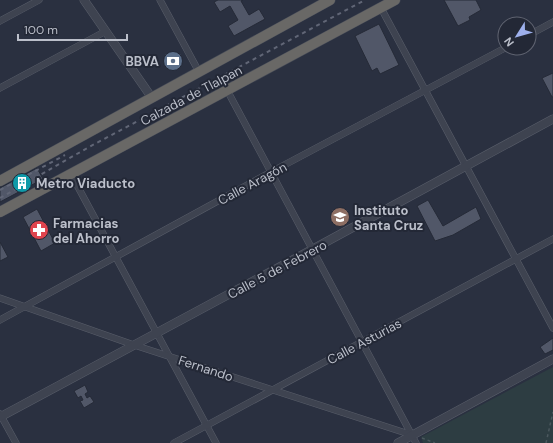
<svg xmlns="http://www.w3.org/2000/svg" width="553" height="443" font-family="'DM Sans',sans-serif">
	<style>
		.green { fill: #2d3d42 }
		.building { fill: #515768; stroke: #252a37 }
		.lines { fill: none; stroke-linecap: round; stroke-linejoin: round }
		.minor-casing { stroke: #595e6a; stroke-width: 7 }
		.tertiary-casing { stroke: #595e6a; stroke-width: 9 }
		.trunk-casing { stroke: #464b57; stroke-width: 11 }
		.path { stroke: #4b585e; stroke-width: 1.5; stroke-dasharray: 3 3; stroke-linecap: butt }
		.minor { stroke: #3e4350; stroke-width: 6 }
		.tertiary { stroke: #3e4350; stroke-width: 8 }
		.trunk { stroke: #696866; stroke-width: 10 }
		.rail { stroke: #616676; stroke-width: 2; stroke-dasharray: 4 4; stroke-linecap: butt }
		.labels { text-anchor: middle; stroke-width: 4; stroke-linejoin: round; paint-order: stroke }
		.poi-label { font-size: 13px; font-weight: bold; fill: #bbbfca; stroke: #232836; text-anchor: start }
		.street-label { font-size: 13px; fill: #bbbfca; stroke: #232836 }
	</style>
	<rect width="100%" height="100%" fill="#2a3040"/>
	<path class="green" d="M 553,367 L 553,443 L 423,443 L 421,437 Z"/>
	<g class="building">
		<path d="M 218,0 L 243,0 L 241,1 L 249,15 L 259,9 L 265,19 L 234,36 L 228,26 L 238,20 L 230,6 L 220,12 L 214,2 Z"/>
		<path d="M 444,0 L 476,0 L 481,10 L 469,17 L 470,20 L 458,26 Z"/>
		<path d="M 379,24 L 399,65 L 380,74 L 377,68 L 372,71 L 355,36 Z"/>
		<path d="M 553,73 L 553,97 L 552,97 L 542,78 Z"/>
		<path d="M 37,168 L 43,179 L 0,202 L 0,188 Z"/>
		<path d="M 428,200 L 443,226 L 476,207 L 481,219 L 453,235 L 435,241 L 417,206 Z"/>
		<path d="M 37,209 L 55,243 L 41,251 L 23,217 Z"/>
		<path d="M 0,242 L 8,257 L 0,261 Z"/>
		<path d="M 553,338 L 553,350 L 545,354 L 540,347 Z"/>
		<path d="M 85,385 L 88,392 L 85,394 L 87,398 L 90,396 L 94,402 L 84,408 L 80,401 L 83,400 L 81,396 L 78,398 L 74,391 Z"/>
	</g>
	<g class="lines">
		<defs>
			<g id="minor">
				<path d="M 160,0 L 199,72"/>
				<path d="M 381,8 L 553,328"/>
				<path d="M 0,21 L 39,0"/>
				<path d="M 529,35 L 553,22"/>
				<path d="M 0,88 L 106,31"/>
				<path d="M 227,90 L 416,443"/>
				<path d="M 71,174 L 216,443"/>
				<path d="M 0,298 L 134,345 L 412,435"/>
				<path d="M 0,320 L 271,172 L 505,48"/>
				<path d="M 0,414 L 16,443"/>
				<path d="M 174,443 L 553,239"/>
			</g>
			<g id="tertiary">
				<path d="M 84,0 L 152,98"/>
				<path d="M 0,417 L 313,249 L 466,166 L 553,119"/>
				<path d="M 398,443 L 553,359"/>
			</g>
			<g id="trunk">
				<path d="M 0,181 L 330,0"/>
				<path d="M 0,212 L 395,0"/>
			</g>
		</defs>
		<use href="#minor" class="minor-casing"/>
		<use href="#tertiary" class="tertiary-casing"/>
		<use href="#trunk" class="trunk-casing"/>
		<g class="path">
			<path d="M 422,438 L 435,443"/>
			<path d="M 546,443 L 553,412"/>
		</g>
		<use href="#minor" class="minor"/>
		<use href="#tertiary" class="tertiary"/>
		<use href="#trunk" class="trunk"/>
		<g class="rail">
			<path d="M 0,190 L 65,155"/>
			<path d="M 0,198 L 89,147 L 365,0"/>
		</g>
	</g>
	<defs>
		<symbol id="bank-disc" viewBox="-11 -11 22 22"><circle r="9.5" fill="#5c6f8a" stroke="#232836"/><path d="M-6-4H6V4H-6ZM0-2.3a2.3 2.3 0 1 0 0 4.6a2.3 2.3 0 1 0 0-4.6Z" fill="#fff"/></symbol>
		<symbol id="building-disc" viewBox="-11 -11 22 22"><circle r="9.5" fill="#0f9aa8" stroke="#232836"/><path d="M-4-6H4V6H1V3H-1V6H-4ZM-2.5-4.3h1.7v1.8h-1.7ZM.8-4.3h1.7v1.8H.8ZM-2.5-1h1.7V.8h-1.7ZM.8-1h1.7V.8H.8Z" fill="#fff"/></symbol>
		<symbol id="school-disc" viewBox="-11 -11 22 22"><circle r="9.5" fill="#8d6e63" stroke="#232836"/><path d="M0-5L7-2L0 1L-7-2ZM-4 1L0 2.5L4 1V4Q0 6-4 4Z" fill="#fff"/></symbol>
		<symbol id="pharmacy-disc" viewBox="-11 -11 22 22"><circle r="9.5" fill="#e0444e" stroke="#232836"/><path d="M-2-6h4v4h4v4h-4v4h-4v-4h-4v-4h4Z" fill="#fff"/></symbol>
	</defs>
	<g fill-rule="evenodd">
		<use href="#bank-disc" x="162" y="50" width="22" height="22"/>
		<use href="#building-disc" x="11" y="172" width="22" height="22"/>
		<use href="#school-disc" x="329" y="206" width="22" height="22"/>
		<use href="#pharmacy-disc" x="28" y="219" width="22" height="22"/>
	</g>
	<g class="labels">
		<g class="poi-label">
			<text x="159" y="66" text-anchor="end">BBVA</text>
			<text x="36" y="188">Metro Viaducto</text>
			<text x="354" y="215">Instituto<tspan x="354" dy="15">Santa Cruz</tspan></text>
			<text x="53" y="228">Farmacias<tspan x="53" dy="15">del Ahorro</tspan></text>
		</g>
		<g class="street-label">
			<text transform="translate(191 95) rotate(-28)" y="5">Calzada de Tlalpan</text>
			<text transform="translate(252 183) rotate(-28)" y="5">Calle Aragón</text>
			<text transform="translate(277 269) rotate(-28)" y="5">Calle 5 de Febrero</text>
			<text transform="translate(364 341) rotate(-28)" y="5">Calle Asturias</text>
			<text transform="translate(206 368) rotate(18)" y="5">Fernando</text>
		</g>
	</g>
	<g transform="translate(517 36) rotate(233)"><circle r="19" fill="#232836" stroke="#606471"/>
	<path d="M0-3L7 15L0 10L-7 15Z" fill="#9eb0ec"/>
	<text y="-6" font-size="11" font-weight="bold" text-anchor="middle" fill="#bbbfca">N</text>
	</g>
	<path d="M18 34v6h109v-6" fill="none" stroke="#bbbfca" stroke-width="2"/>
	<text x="24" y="34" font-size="12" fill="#bbbfca" stroke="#232836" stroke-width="3" paint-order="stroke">100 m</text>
</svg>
